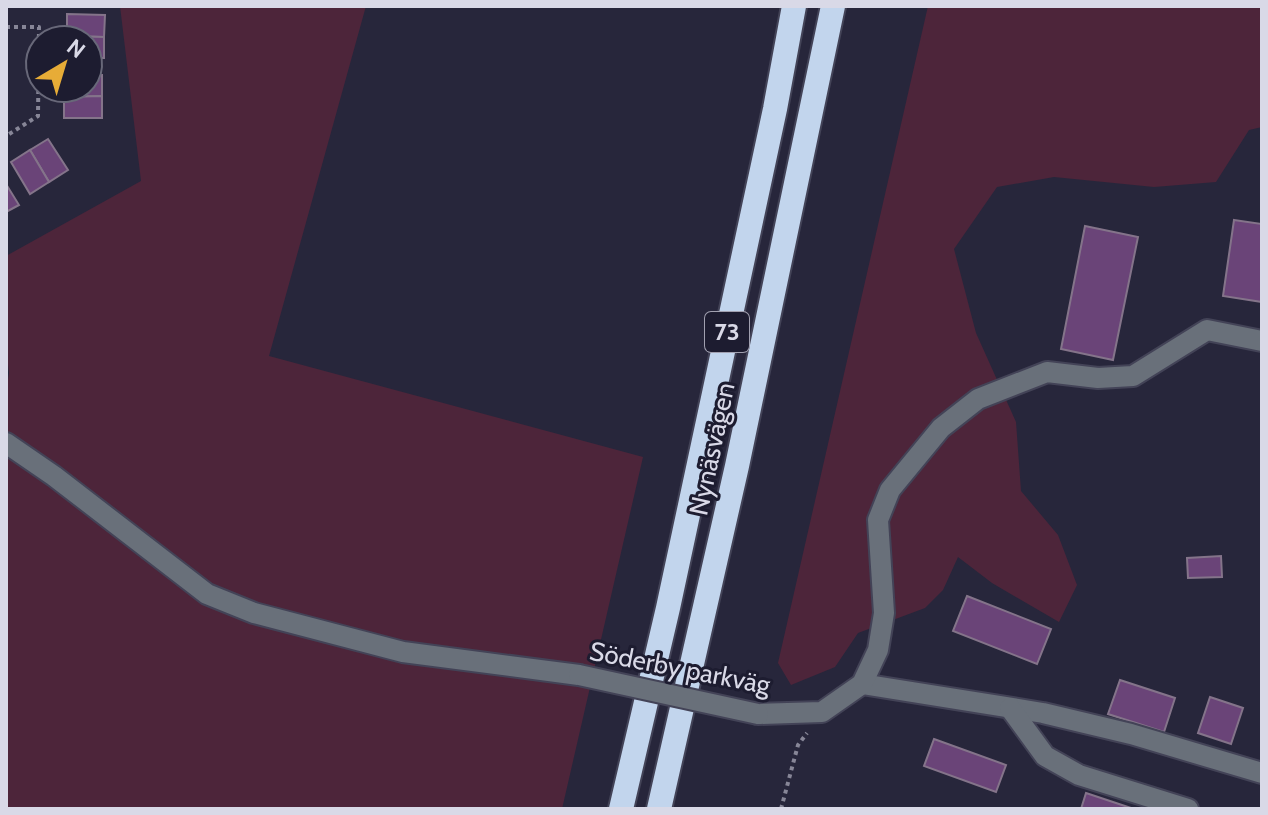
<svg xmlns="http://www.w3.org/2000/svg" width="1268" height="815" font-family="Cabin,sans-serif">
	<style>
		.green { fill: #4d253a }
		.building { fill: #6a4478; stroke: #84748a; stroke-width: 2 }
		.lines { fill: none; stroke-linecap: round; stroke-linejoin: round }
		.minor-casing { stroke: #434357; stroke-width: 24 }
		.highway-casing { stroke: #434357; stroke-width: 28 }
		.path { stroke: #878697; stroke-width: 4; stroke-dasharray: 4 4; stroke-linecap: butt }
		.minor { stroke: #69707a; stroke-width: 20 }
		.highway { stroke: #c2d5ed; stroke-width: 24 }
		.minor-bridge-casing { stroke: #434357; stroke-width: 24; stroke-linecap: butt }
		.minor-bridge { stroke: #69707a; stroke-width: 20 }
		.labels { text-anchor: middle; stroke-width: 6; stroke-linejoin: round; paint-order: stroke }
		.shield { fill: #1d1c30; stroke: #a1a0b0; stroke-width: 2 }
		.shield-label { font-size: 24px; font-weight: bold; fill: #d9d9e7 }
		.street-label { font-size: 26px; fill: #d9d9e7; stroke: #1d1c30 }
	</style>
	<rect width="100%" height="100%" fill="#27263b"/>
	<g class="green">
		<path d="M 120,6 L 366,6 L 269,356 L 643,457 L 562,809 L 6,809 L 6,393 L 9,373 L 6,347 L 6,256 L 141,181 Z"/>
		<path d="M 928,6 L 1262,6 L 1262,127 L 1249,130 L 1216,182 L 1154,187 L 1054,177 L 997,187 L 954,249 L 976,333 L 1016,422 L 1021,491 L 1058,535 L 1077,585 L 1059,622 L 992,583 L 958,557 L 943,590 L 925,608 L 858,633 L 835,667 L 791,685 L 778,663 Z"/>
	</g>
	<g class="building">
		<path d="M 67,14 L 105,15 L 104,37 L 67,36 Z"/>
		<path d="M 67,36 L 104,37 L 104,58 L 88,58 L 88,40 L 67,40 Z"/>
		<path d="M 88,75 L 102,75 L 102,96 L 64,97 L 64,88 L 88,88 Z"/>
		<path d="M 102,96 L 102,118 L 64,118 L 64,97 Z"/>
		<path d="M 48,139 L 68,170 L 49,182 L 30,150 Z"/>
		<path d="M 30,150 L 49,182 L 30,194 L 11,162 Z"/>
		<path d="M 6,184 L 19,205 L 6,212 Z"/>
		<path d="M 1234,220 L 1262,224 L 1262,302 L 1223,296 Z"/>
		<path d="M 1085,226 L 1138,237 L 1113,360 L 1061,349 Z"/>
		<path d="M 1221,556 L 1222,577 L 1188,578 L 1187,558 Z"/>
		<path d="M 967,596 L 1051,629 L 1037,664 L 953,631 Z"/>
		<path d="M 1120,680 L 1175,698 L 1164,732 L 1108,714 Z"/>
		<path d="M 1210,697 L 1243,708 L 1231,744 L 1198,733 Z"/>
		<path d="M 934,739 L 1006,765 L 996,792 L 924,766 Z"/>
		<path d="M 1086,793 L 1134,809 L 1081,809 Z"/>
	</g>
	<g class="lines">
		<defs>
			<g id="minor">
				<path d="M 6,443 L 54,476 L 207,594 L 254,613 L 403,652 L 579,675"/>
				<path d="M 862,684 L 1043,713 L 1131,734 L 1262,773"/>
				<path d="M 1010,708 L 1045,756 L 1079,775 L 1188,809"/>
				<path d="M 758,714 L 822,712 L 862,684 L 878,650 L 884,613 L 878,520 L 890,490 L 941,428 L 978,399 L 1047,372 L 1098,378 L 1133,376 L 1207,330 L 1262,341"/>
			</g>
			<g id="highway">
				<path d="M 621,809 L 668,608 L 775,109 L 794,6"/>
				<path d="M 659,809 L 737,466 L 833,6"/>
			</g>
		</defs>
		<use href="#minor" class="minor-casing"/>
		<use href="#highway" class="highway-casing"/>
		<g class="path">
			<path d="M 6,27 L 39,27 L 38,116 L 6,136"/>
			<path d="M 781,809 L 798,745 L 807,733"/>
		</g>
		<use href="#minor" class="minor"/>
		<use href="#highway" class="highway"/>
		<defs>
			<path id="minor-bridge" d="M 579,675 L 758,714"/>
		</defs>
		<use href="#minor-bridge" class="minor-bridge-casing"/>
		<use href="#minor-bridge" class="minor-bridge"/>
	</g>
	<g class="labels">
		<rect class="shield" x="705" y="312" width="44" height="40" rx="6"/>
		<g class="shield-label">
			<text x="727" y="340">73</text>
		</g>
		<g class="street-label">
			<text transform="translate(712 449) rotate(-78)" y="9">Nynäsvägen</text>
			<text transform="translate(680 668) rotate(11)" y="9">Söderby parkväg</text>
		</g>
	</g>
	<rect width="1268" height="815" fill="none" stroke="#d9d9e7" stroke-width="16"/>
	<g transform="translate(64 64) rotate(38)"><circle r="38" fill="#1d1c30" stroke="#686879" stroke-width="2"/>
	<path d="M0-6L14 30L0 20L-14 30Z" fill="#e7ac37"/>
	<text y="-12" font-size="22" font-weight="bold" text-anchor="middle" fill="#d9d9e7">N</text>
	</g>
</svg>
